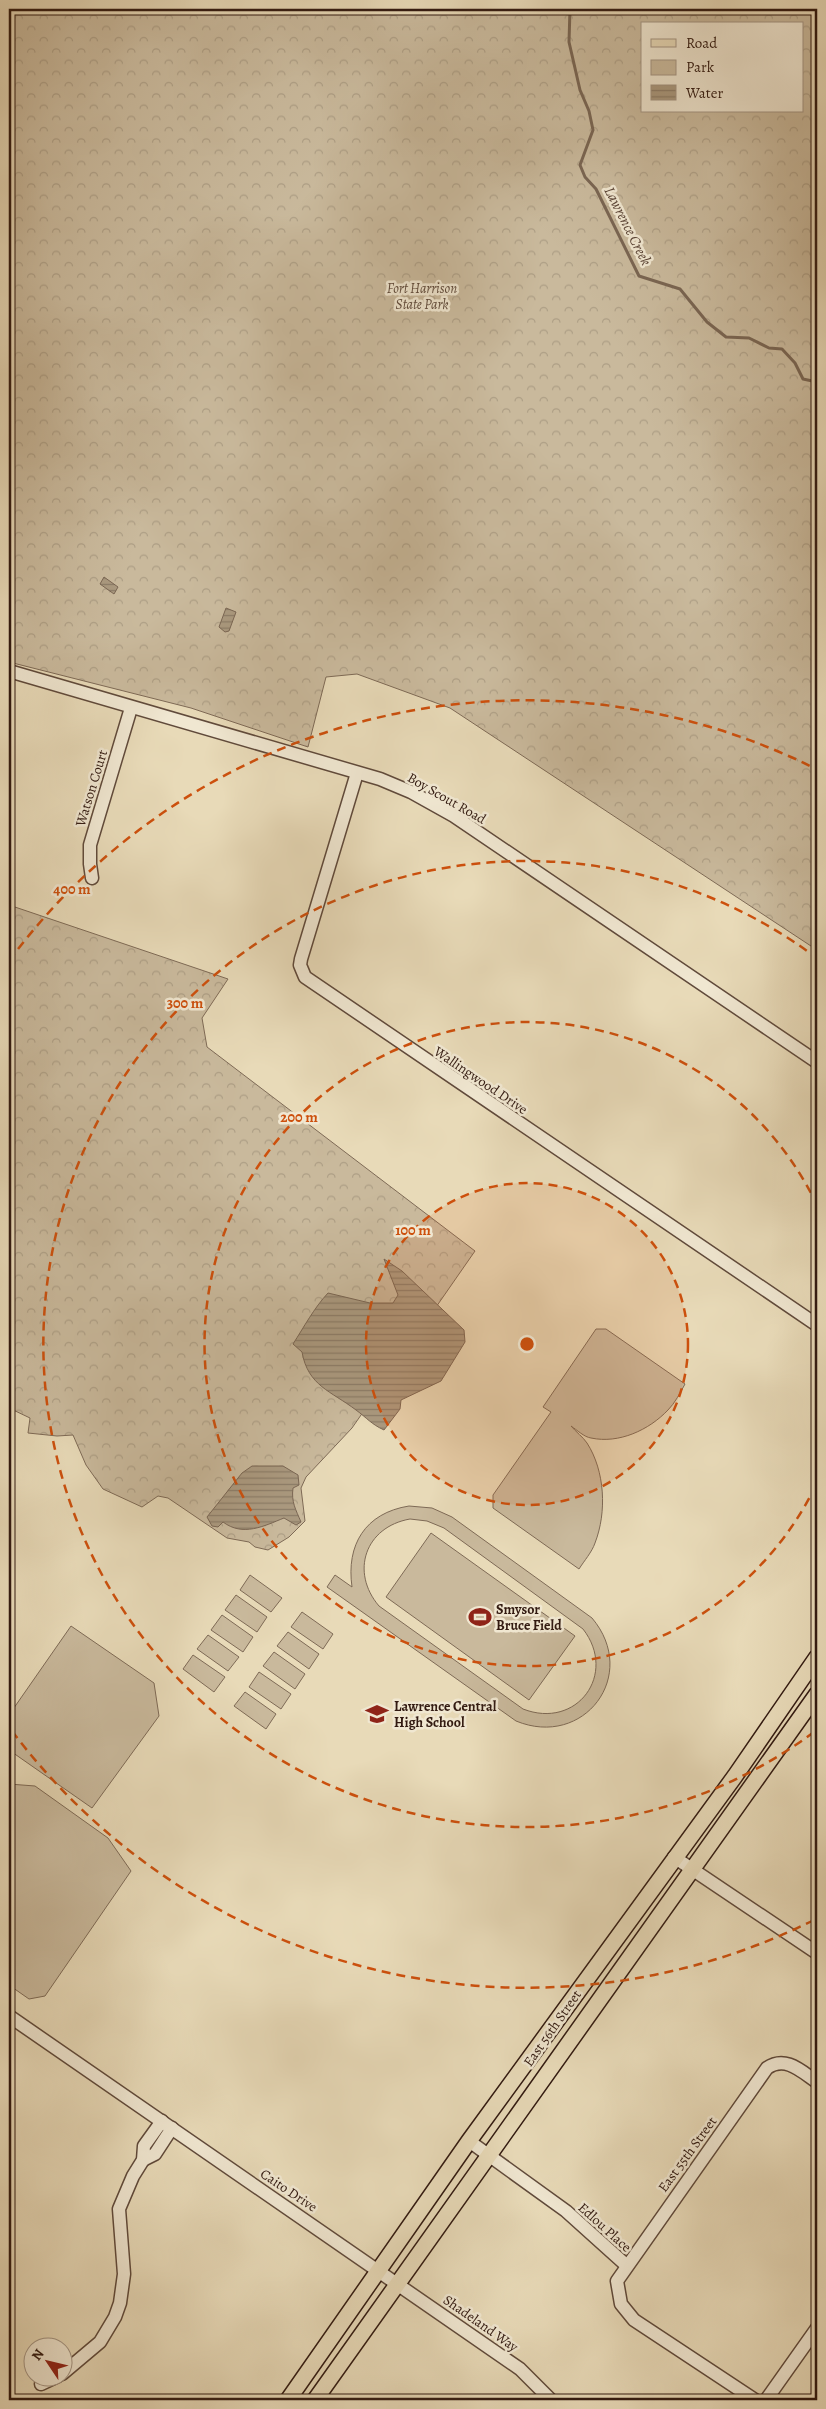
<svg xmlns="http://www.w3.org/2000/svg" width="826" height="2409" font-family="Alegreya,serif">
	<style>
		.green { fill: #c9b99c; stroke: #7e6a56; fill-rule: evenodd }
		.forest { fill: url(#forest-crowns); stroke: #7e6a56; fill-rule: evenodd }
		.water { fill: url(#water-rules); stroke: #7a6653 }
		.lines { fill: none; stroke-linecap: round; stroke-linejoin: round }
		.stream { stroke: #7a6653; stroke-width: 3 }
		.minor-casing { stroke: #604a3b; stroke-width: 15 }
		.major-casing { stroke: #321a11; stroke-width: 18 }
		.minor { stroke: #f0e7d1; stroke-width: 12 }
		.major { stroke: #e8dab8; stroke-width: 15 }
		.ring { fill: none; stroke: #cd500d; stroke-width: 2.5; stroke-dasharray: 9 6 }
		.labels { text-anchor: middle; stroke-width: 5; stroke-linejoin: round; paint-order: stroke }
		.park-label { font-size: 14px; font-style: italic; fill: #5f4a3b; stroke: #f0e7d1 }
		.street-label { font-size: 14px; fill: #321a11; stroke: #f0e7d1 }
		.poi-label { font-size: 14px; font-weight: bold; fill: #321a11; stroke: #f0e7d1; text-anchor: start }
		.water-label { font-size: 15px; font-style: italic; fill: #5c4638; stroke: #f0e7d1 }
		.centre { fill: #cd500d; stroke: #f0e7d1; stroke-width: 2.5 }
		.ring-label { font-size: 15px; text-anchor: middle; font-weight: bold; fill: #cd500d; stroke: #f0e7d1; stroke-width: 5; stroke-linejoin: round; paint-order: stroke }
	</style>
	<defs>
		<pattern id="forest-crowns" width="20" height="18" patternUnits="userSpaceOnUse" patternTransform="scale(1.25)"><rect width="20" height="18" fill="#c9b99c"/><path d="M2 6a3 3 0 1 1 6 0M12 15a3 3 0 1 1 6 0" fill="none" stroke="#ad9e85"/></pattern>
		<pattern id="water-rules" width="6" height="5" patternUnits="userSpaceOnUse" patternTransform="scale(1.25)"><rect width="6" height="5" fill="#aa997f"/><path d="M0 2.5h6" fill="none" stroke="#8b7c67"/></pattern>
	</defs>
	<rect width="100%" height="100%" fill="#e8dab8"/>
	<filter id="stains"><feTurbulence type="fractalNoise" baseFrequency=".004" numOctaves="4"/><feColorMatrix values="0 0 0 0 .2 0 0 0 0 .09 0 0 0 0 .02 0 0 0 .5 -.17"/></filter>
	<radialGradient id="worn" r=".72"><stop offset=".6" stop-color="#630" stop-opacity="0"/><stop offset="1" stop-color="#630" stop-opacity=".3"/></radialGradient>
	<g class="green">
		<path d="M 596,1329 L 606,1329 L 685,1384 C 680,1393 675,1403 668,1410 C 649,1430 619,1444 591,1438 C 584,1437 577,1430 571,1426 C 576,1432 583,1437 587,1443 C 605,1471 607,1512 595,1543 C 592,1552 584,1561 579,1569 L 493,1508 L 493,1495 L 551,1412 L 543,1407 Z"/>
		<path d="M 409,1506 L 432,1508 L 452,1517 L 592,1618 C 640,1675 584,1749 516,1721 L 327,1587 L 335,1575 L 352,1587 C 346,1545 365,1513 409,1506 ZM 410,1519 L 427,1521 L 444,1528 L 583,1629 C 618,1674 577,1730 523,1709 L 379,1606 C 350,1572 365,1527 410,1519 Z"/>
		<path d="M 431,1533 L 575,1636 L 529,1700 L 386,1597 Z"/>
		<path d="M 250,1575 L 282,1598 L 271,1612 L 240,1590 Z"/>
		<path d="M 236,1595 L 267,1617 L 257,1632 L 225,1610 Z"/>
		<path d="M 302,1612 L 333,1634 L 323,1649 L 291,1627 Z"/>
		<path d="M 222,1615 L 253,1637 L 243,1652 L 211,1630 Z"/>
		<path d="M 71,1626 L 154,1683 L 159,1716 L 92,1808 L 9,1750 L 9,1715 Z"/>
		<path d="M 288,1632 L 319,1654 L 309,1669 L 277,1646 Z"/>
		<path d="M 208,1635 L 239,1657 L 228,1671 L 197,1649 Z"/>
		<path d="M 274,1652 L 305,1674 L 295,1689 L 263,1666 Z"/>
		<path d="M 193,1655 L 225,1677 L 214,1692 L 183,1669 Z"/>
		<path d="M 259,1672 L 291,1694 L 281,1709 L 249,1687 Z"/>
		<path d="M 245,1692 L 276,1714 L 266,1729 L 234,1706 Z"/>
		<path d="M 9,1784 L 35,1786 L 108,1838 L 131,1871 L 45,1996 L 29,1999 L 9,1985 Z"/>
	</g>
	<g class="forest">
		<path d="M 9,9 L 817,9 L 817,950 L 450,708 L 357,674 L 326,677 L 308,747 L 191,708 L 9,662 ZM 642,24 L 802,24 L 802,111 L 642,111 Z"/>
		<path d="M 9,905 L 228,979 L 202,1018 L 207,1047 L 475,1251 L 352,1428 L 306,1477 L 301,1488 L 305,1521 L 289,1537 L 268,1550 L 255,1547 L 249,1542 L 227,1538 L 168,1498 L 158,1496 L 142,1507 L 103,1489 L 86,1465 L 73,1435 L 57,1436 L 28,1433 L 30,1418 L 9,1408 Z"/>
	</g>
	<g class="water">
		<path d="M 104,577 L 118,587 L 114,594 L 100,584 Z"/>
		<path d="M 226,608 L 236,612 L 229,631 L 225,632 L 219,627 Z"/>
		<path d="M 384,1259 L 402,1271 L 464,1330 L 465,1342 L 441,1381 L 401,1400 L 400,1409 L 384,1430 C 371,1424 367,1418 356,1410 C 331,1391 308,1386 302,1352 L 293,1344 C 304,1327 314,1308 328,1293 L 370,1303 L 393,1303 L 398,1295 Z"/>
		<path d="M 252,1466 L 283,1466 L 298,1475 L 299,1485 L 293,1488 C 291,1502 296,1510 301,1522 L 296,1525 L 284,1518 C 264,1526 243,1537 223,1522 L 218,1527 L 212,1526 L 207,1517 L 242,1473 Z"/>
	</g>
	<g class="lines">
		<path class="stream" d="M 570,9 L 569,42 L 580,90 L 589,111 L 593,130 L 580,165 L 585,177 L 596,189 L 639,276 L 680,289 L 707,322 L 726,337 L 749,338 L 769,348 L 782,349 L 795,363 L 803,379 L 817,382"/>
		<defs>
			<g id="minor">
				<path d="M 9,671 L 380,779 L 411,792 L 454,816 L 817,1062"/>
				<path d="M 357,773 L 301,959 L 300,965 L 305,977 L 817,1325"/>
				<path d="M 92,878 L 90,864 L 90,845 L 131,708"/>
				<path d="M 674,1857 L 817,1953"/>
				<path d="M 9,2016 L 520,2369 L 551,2400"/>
				<path d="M 469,2141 L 566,2211 L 626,2265"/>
				<path d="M 143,2160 L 155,2154 L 172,2128"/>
				<path d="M 62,2374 L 100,2342 L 115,2317 L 120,2303 L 124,2274 L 119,2209 L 133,2176 L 143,2160 L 144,2146 L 162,2121"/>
				<path d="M 41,2384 L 58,2376"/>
				<path d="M 755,2400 L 634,2320 L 621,2304 L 617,2281 L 767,2068 C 786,2055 802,2072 817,2082"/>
				<path d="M 766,2400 L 817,2328"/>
			</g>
			<g id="major">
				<path d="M 288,2400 L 469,2141 L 735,1776 L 817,1657"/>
				<path d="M 315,2400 L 817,1694"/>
			</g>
		</defs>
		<use href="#minor" class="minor-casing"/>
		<use href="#major" class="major-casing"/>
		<use href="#minor" class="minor"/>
		<use href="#major" class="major"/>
	</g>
	<circle cx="527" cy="1344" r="161" fill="#cd500d" fill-opacity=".12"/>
	<g class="ring">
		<circle cx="527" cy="1344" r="161"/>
		<path d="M816 1485A322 322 0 1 1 816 1203"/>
		<path d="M814 1732A483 483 0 1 1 814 956"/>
		<path d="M814 1920A644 644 0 0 1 9 1727M9 961A644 644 0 0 1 814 768"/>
	</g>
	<defs>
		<symbol id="stadium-bare" viewBox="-9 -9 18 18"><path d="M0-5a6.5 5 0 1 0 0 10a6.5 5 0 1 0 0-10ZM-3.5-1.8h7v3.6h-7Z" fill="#8f2418" stroke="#f0e7d1" stroke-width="2.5" paint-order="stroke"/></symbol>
		<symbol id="school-bare" viewBox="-9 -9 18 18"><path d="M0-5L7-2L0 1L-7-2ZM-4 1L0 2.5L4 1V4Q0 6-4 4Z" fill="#8f2418" stroke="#f0e7d1" stroke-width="2.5" paint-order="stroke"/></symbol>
	</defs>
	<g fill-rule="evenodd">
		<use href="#stadium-bare" x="464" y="1601" width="32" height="32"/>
		<use href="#school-bare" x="361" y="1698" width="32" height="32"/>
	</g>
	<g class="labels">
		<g class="park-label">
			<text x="422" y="293">Fort Harrison<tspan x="422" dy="16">State Park</tspan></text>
		</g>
		<g class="street-label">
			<text transform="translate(91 788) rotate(-73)" y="5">Watson Court</text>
			<text transform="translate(447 798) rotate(30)" y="5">Boy Scout Road</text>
			<text transform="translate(481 1080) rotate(34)" y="5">Wallingwood Drive</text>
			<text transform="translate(552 2028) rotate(-55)" y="5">East 56th Street</text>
			<text transform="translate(687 2154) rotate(-54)" y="5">East 55th Street</text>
			<text transform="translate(289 2190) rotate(34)" y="5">Caito Drive</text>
			<text transform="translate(605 2227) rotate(42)" y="5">Edlou Place</text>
			<text transform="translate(481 2323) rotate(35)" y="5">Shadeland Way</text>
		</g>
		<g class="poi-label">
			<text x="496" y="1614">Smysor<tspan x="496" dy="16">Bruce Field</tspan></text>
			<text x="394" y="1711">Lawrence Central<tspan x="394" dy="16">High School</tspan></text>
		</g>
		<g class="water-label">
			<text transform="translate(628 226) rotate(63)" y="5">Lawrence Creek</text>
		</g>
	</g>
	<circle cx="527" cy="1344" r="8" class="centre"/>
	<g class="ring-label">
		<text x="72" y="894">400 m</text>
		<text x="185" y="1008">300 m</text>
		<text x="299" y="1122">200 m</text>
		<text x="413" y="1235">100 m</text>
	</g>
	<rect width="826" height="2409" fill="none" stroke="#e8dab8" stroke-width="30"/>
	<rect x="10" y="10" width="806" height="2389" fill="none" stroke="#321a11" stroke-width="2.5"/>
	<rect x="15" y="15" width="796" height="2379" fill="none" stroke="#321a11"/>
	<rect x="641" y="22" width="162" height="90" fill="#f0e7d1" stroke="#a49584"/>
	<rect x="651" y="39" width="25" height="8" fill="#e8dab8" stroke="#a49584"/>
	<text x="686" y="48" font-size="15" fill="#321a11">Road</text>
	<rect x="651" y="60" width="25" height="15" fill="#c9b99c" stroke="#a49584"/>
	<text x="686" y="72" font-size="15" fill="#321a11">Park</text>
	<rect x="651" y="85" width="25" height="15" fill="url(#water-rules)" stroke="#a49584"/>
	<text x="686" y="98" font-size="15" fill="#321a11">Water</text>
	<g transform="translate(48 2362) rotate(305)"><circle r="24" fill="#f0e7d1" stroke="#a49584"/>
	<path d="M0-4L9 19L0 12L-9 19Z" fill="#8f2418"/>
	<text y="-8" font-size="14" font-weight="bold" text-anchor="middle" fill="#321a11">N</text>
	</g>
	<rect width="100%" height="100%" filter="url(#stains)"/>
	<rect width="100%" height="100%" fill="url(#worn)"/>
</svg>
